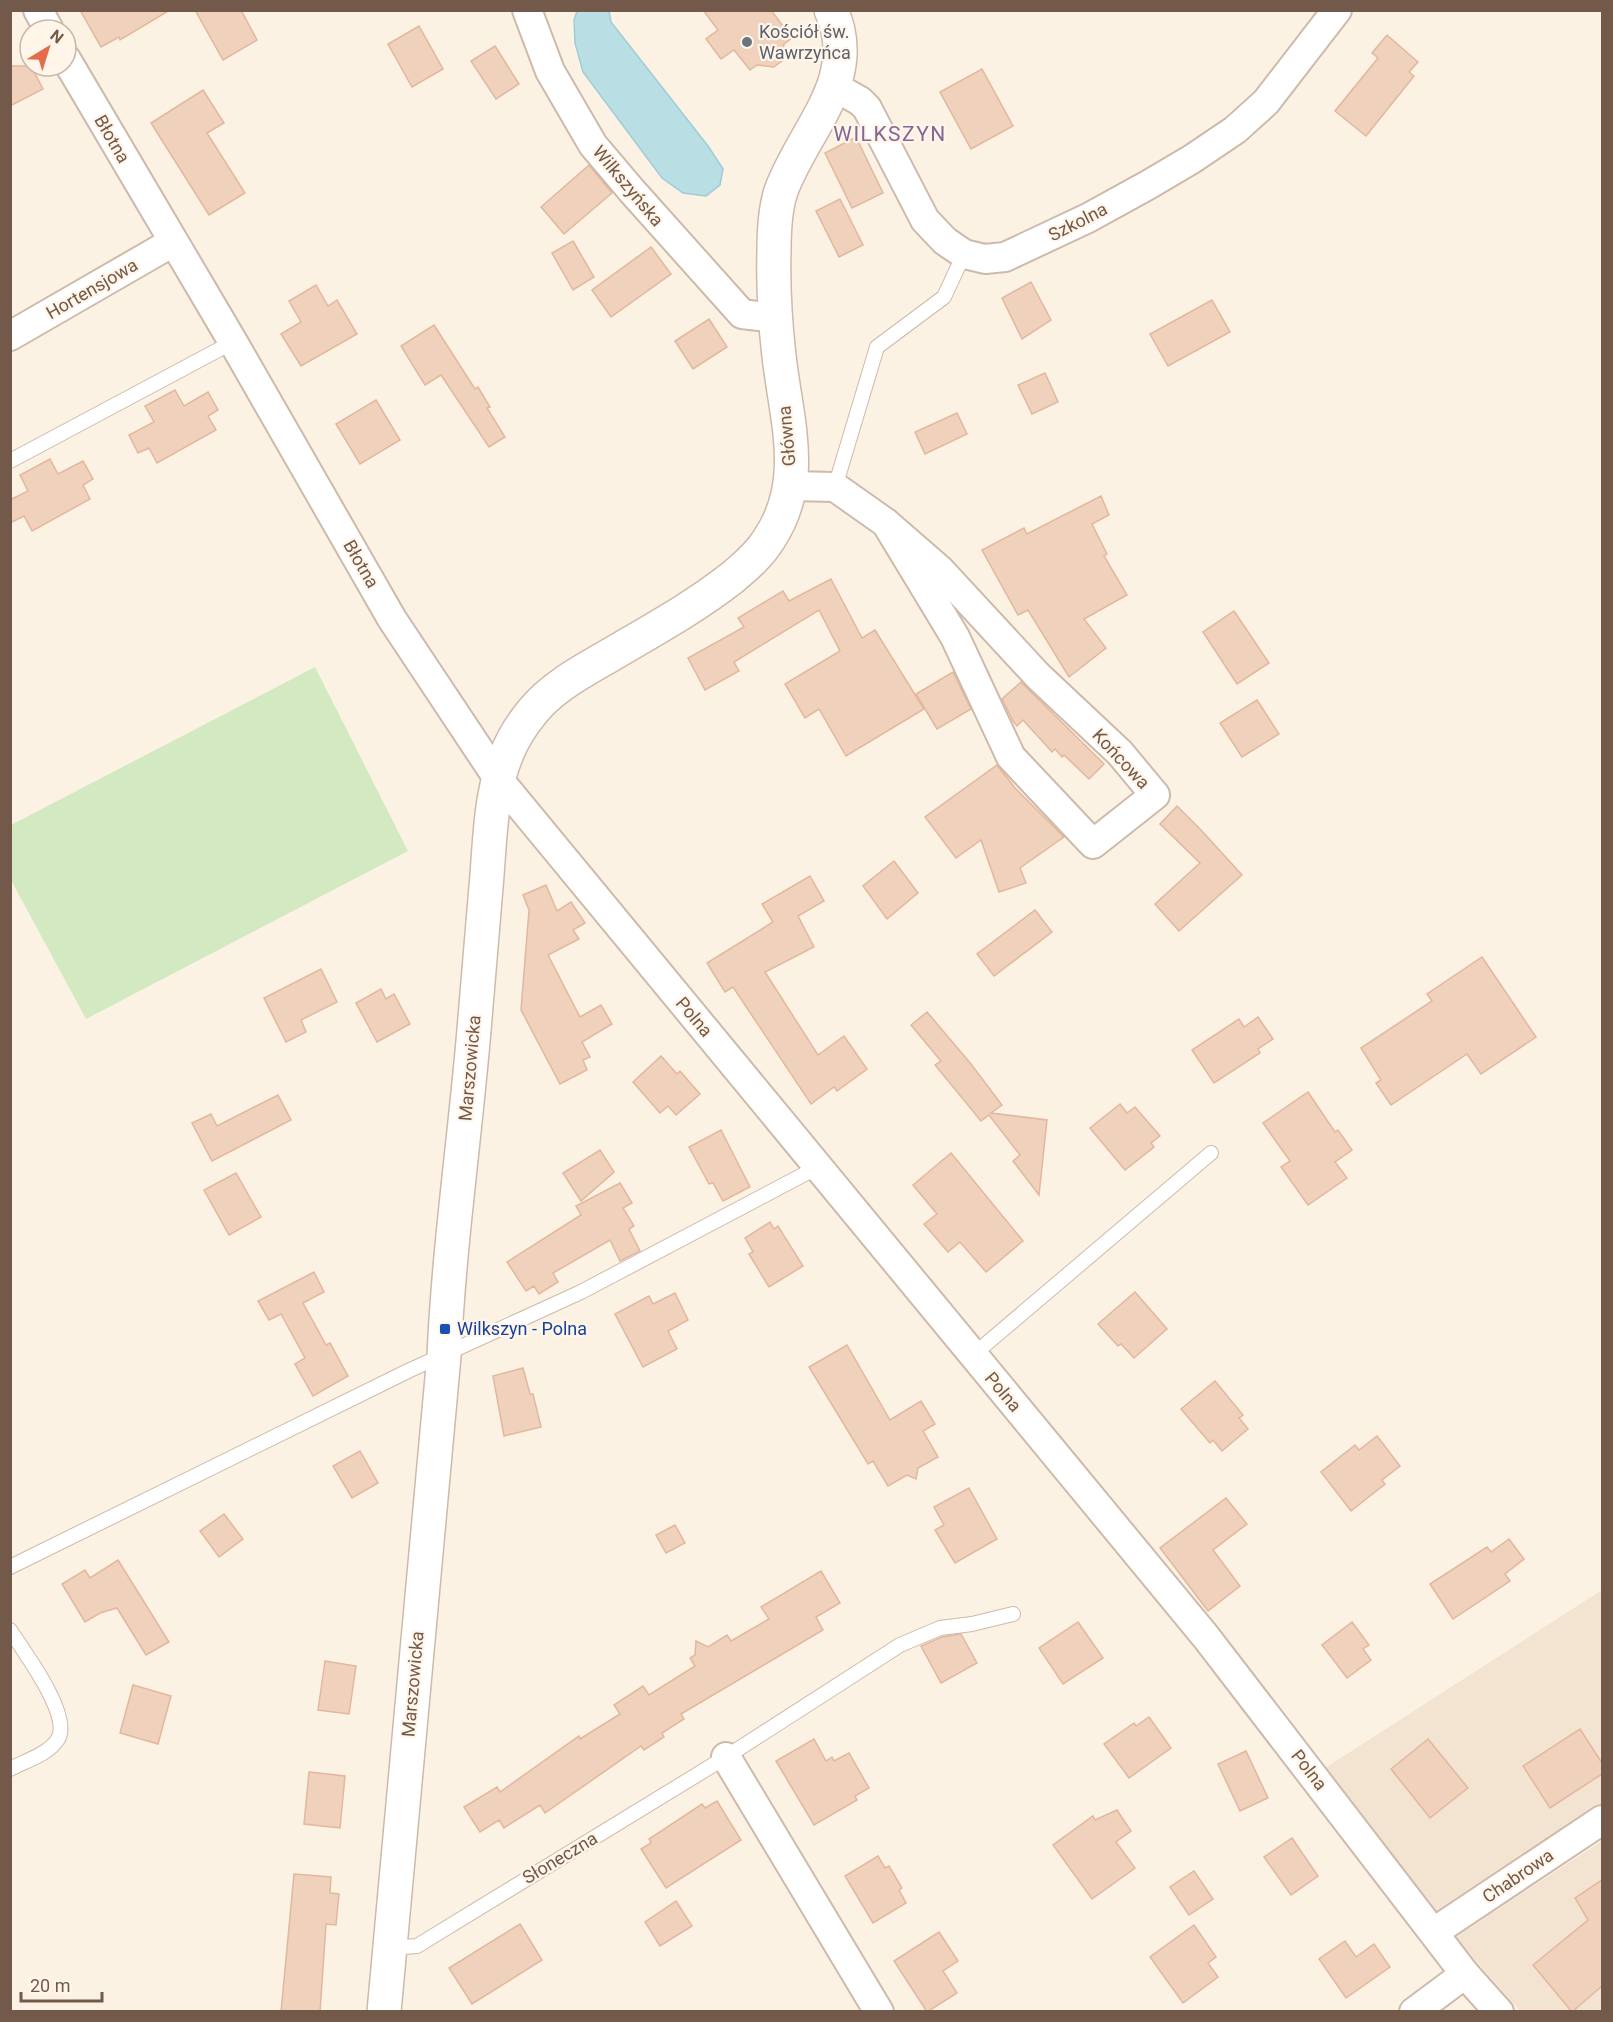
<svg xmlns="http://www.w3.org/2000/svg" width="1613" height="2022" font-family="Roboto,sans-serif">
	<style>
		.residential { fill: #f3e4d2 }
		.green { fill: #d2e9c2 }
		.water { fill: #b9dee4; stroke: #9fcdd6; stroke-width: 1.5 }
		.building { fill: #f0d1bc; stroke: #e2b79d; stroke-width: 1.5 }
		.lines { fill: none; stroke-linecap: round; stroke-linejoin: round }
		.service-casing { stroke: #cdbaaa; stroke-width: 16 }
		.minor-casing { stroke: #cdbaaa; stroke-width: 32 }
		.tertiary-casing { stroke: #cdbaaa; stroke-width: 36 }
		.service { stroke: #fff; stroke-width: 14 }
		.minor { stroke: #fff; stroke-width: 28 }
		.tertiary { stroke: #fff; stroke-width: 33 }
		.worship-dot { fill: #6b7280; stroke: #fff6e9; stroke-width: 2 }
		.transit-dot { fill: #1a4fb4; stroke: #fff6e9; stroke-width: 2 }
		.labels { text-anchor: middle; stroke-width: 4.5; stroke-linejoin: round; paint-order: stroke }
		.worship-label { font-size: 18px; fill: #5b616d; stroke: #fff6e9; text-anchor: start }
		.street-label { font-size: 18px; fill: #73594a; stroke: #fff6e9 }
		.transit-label { font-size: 18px; fill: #164399; stroke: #fff6e9; text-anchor: start }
		.quarter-label { font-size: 21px; letter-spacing: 1.5px; fill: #866696; stroke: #fff6e9 }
	</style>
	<rect width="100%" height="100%" fill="#fcf2e3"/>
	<g class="residential">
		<path d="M 1602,1590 L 1602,1803 L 1437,1913 L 1325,1768 Z"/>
		<path d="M 1602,1841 L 1602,2011 L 1520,2011 L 1455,1937 Z"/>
	</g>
	<path class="green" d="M 315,667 L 408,851 L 86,1019 L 11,880 L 11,825 Z"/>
	<path class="water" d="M 577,11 L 609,11 L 611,22 L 708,146 L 723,169 L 720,185 L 706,196 L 683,193 L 662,178 L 583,72 L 575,43 L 574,20 Z"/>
	<g class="building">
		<path d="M 80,10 L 170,10 L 120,40 L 119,37 L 101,47 Z"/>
		<path d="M 195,10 L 241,10 L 257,40 L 223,60 Z"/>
		<path d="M 703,10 L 771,10 L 792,38 L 784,44 L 783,60 L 774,67 L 757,65 L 750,70 L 734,50 L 721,59 L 706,39 L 718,30 Z"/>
		<path d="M 419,26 L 443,69 L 412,87 L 388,44 Z"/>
		<path d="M 1387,35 L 1418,62 L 1409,72 L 1414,76 L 1366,136 L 1335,111 L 1378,58 L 1372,53 Z"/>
		<path d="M 495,46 L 519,84 L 496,99 L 471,61 Z"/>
		<path d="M 10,66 L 31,66 L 43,89 L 10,106 Z"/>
		<path d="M 982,69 L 1013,126 L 971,149 L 940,92 Z"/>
		<path d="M 203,90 L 224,123 L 207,133 L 245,193 L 209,215 L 151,123 Z"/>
		<path d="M 856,137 L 883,193 L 852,208 L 825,153 Z"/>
		<path d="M 589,165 L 612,193 L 564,234 L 541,207 Z"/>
		<path d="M 840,199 L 863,245 L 839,257 L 816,211 Z"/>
		<path d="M 573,241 L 594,277 L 573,290 L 552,253 Z"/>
		<path d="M 651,247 L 671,274 L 611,317 L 592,290 Z"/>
		<path d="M 1031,282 L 1051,320 L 1022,339 L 1002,298 Z"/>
		<path d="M 316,285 L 328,306 L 337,300 L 357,334 L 301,366 L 281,334 L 301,322 L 289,301 Z"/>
		<path d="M 1212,300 L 1230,332 L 1168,366 L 1150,334 Z"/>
		<path d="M 709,319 L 727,347 L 693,369 L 675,341 Z"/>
		<path d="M 434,325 L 475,389 L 478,387 L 490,407 L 487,408 L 505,437 L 489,447 L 441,375 L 425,385 L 401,346 Z"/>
		<path d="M 1045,373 L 1058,402 L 1032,414 L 1018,385 Z"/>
		<path d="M 175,390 L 184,406 L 208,392 L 218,410 L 208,416 L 216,430 L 157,463 L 149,448 L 138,453 L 129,435 L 154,422 L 145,406 Z"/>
		<path d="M 376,400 L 400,440 L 360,464 L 336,424 Z"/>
		<path d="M 957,413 L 967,434 L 925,454 L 915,432 Z"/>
		<path d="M 50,459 L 58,474 L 83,461 L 93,479 L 83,485 L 90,499 L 32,531 L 24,516 L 10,523 L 10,500 L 28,491 L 20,475 Z"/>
		<path d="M 1101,496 L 1109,515 L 1092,524 L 1107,554 L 1104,556 L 1127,595 L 1084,619 L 1106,648 L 1069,677 L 1028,610 L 1018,615 L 982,550 L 1024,528 L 1027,534 Z"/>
		<path d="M 831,579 L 862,638 L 875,630 L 924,709 L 846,756 L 819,709 L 805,718 L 785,684 L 840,651 L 819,610 L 734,662 L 739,671 L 705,690 L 688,658 L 744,627 L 738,618 L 783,591 L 789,601 Z"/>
		<path d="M 1234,611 L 1269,663 L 1237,684 L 1203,632 Z"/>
		<path d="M 953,672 L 971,709 L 937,729 L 916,694 Z"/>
		<path d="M 1021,682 L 1104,764 L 1089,779 L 1064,755 L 1062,757 L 1055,749 L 1052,752 L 1023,720 L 1017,726 L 1013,721 L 1002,699 Z"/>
		<path d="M 1257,700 L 1279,734 L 1242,757 L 1220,723 Z"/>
		<path d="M 997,765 L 1015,788 L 1064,837 L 1020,868 L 1026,883 L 999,892 L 981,840 L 956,858 L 925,817 Z"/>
		<path d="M 1177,806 L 1201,830 L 1242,875 L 1179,931 L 1155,904 L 1200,863 L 1160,824 Z"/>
		<path d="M 894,861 L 918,893 L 887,919 L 863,886 Z"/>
		<path d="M 810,876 L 824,901 L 798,916 L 814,947 L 765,972 L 818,1055 L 844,1036 L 867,1069 L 837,1091 L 834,1087 L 811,1104 L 733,987 L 725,992 L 707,963 L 773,922 L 762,904 Z"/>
		<path d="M 546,885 L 557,911 L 571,902 L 585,923 L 573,930 L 579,939 L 548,955 L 580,1017 L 601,1005 L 612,1024 L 582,1042 L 590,1057 L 583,1060 L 587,1070 L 560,1084 L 521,1010 L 529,910 L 523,895 Z"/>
		<path d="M 1035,910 L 1052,932 L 994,976 L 977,954 Z"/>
		<path d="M 1482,957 L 1536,1037 L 1481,1074 L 1467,1054 L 1391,1105 L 1376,1083 L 1381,1080 L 1361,1048 L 1432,1001 L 1427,994 Z"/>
		<path d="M 321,969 L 337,1002 L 301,1020 L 306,1032 L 286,1042 L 264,998 Z"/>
		<path d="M 381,989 L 386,999 L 394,994 L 410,1024 L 377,1042 L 356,1003 Z"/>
		<path d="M 927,1012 L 971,1064 L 1002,1105 L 991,1113 L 1047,1120 L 1039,1195 L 1013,1161 L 1020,1155 L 989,1115 L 981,1121 L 935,1065 L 941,1061 L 911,1025 Z"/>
		<path d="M 1258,1017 L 1273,1039 L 1258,1049 L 1260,1053 L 1214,1083 L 1192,1050 L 1239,1019 L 1244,1027 Z"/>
		<path d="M 661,1056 L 677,1074 L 680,1071 L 700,1094 L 676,1115 L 668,1106 L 660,1113 L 633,1082 Z"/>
		<path d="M 1308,1092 L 1335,1132 L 1338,1130 L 1352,1150 L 1335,1162 L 1347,1178 L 1308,1205 L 1281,1167 L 1290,1161 L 1263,1123 Z"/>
		<path d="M 278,1095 L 291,1120 L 212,1161 L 192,1123 L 211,1114 L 217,1126 Z"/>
		<path d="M 1120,1104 L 1127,1113 L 1135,1107 L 1160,1136 L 1151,1143 L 1154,1147 L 1125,1170 L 1090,1128 Z"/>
		<path d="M 721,1130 L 750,1187 L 723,1201 L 713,1183 L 709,1184 L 689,1147 Z"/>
		<path d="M 600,1150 L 614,1172 L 581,1201 L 563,1173 Z"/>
		<path d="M 951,1153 L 1023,1241 L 986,1272 L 960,1242 L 948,1252 L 924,1224 L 937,1214 L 913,1185 Z"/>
		<path d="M 236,1173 L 261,1217 L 229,1235 L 204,1190 Z"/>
		<path d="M 620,1183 L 632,1203 L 623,1208 L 634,1226 L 629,1229 L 640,1251 L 620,1261 L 610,1240 L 553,1273 L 558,1282 L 539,1294 L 534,1286 L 526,1291 L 507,1262 L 581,1215 L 576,1206 Z"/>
		<path d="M 770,1222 L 774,1229 L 778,1226 L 803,1266 L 769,1287 L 749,1254 L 753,1252 L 745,1238 Z"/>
		<path d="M 314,1272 L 324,1292 L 303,1303 L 326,1345 L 330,1343 L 348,1376 L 313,1396 L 295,1364 L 305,1358 L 281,1314 L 269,1320 L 258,1301 Z"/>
		<path d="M 1135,1292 L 1167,1329 L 1134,1358 L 1121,1344 L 1118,1346 L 1098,1324 Z"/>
		<path d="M 675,1293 L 688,1320 L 668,1331 L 677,1349 L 643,1367 L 615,1314 L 649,1296 L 653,1304 Z"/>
		<path d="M 847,1345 L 890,1420 L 921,1401 L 935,1424 L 923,1431 L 938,1457 L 918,1468 L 916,1479 L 907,1475 L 888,1486 L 873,1461 L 868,1464 L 809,1367 Z"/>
		<path d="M 523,1368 L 530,1394 L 533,1394 L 541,1427 L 504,1436 L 493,1376 Z"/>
		<path d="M 1215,1381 L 1243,1415 L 1239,1418 L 1248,1429 L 1222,1451 L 1213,1440 L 1210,1443 L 1181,1409 Z"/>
		<path d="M 1377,1436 L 1400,1466 L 1382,1480 L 1385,1484 L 1351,1511 L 1321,1472 L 1355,1445 L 1359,1450 Z"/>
		<path d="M 360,1451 L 378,1483 L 352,1498 L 333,1466 Z"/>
		<path d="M 969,1488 L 997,1539 L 955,1563 L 935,1530 L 944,1525 L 934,1507 Z"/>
		<path d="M 1226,1498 L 1247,1524 L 1213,1550 L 1240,1586 L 1208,1611 L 1160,1548 Z"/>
		<path d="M 224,1514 L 243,1539 L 219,1557 L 200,1531 Z"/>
		<path d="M 675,1525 L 685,1543 L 666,1553 L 656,1535 Z"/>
		<path d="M 1509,1539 L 1524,1559 L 1505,1574 L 1510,1581 L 1453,1619 L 1430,1584 L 1487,1547 L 1491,1552 Z"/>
		<path d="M 118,1560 L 169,1642 L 146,1655 L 117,1608 L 100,1613 L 85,1622 L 62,1584 L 85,1570 L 90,1578 Z"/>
		<path d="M 821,1571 L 840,1603 L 816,1617 L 823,1630 L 681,1714 L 684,1719 L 662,1733 L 664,1737 L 644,1750 L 641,1746 L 545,1813 L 540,1805 L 504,1828 L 499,1820 L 480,1832 L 464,1807 L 497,1787 L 500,1792 L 579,1736 L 580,1739 L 620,1714 L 614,1705 L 643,1686 L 649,1695 L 695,1666 L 690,1658 L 695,1655 L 696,1641 L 708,1647 L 727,1635 L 731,1641 L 769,1619 L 761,1607 Z"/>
		<path d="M 1078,1622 L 1103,1658 L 1063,1684 L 1039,1648 Z"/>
		<path d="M 1352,1622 L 1369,1645 L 1363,1649 L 1371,1660 L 1347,1678 L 1322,1645 Z"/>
		<path d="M 961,1634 L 977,1663 L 941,1683 L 921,1646 L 942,1637 Z"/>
		<path d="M 325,1661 L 356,1666 L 349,1714 L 318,1710 Z"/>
		<path d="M 133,1685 L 171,1696 L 158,1744 L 120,1733 Z"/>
		<path d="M 1149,1717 L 1171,1748 L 1129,1778 L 1104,1744 L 1134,1723 L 1136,1726 Z"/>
		<path d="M 1580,1729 L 1602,1763 L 1602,1774 L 1550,1808 L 1523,1766 Z"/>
		<path d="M 814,1739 L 826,1761 L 832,1757 L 834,1761 L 849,1753 L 869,1788 L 855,1796 L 857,1800 L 814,1825 L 776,1761 Z"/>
		<path d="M 1428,1739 L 1468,1788 L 1430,1818 L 1391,1769 Z"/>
		<path d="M 1246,1751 L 1268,1798 L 1240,1811 L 1218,1764 Z"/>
		<path d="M 309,1772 L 345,1776 L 340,1828 L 304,1824 Z"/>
		<path d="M 717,1801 L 741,1840 L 666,1888 L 641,1849 L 651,1843 L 649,1839 L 702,1804 L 705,1808 Z"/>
		<path d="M 1117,1810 L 1131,1831 L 1116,1842 L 1135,1868 L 1092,1899 L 1053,1845 L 1093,1816 L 1095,1820 Z"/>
		<path d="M 1292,1838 L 1318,1876 L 1291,1895 L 1264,1857 Z"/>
		<path d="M 878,1856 L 885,1868 L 889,1866 L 902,1888 L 899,1890 L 906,1903 L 873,1923 L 845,1876 Z"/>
		<path d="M 1194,1871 L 1213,1899 L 1189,1915 L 1170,1887 Z"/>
		<path d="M 294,1874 L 331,1877 L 330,1893 L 339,1894 L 336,1925 L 326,1924 L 320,2012 L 281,2012 Z"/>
		<path d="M 1602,1880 L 1602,1986 L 1572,2012 L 1533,1965 L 1588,1920 L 1575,1898 Z"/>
		<path d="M 676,1901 L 692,1926 L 660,1946 L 645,1922 Z"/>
		<path d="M 520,1924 L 542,1960 L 472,2004 L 449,1968 Z"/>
		<path d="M 1194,1925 L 1216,1957 L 1208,1963 L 1218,1977 L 1183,2003 L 1150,1957 Z"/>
		<path d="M 939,1932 L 958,1961 L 943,1971 L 957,1993 L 927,2012 L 894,1961 Z"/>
		<path d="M 1345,1941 L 1356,1957 L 1374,1944 L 1390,1967 L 1346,1998 L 1319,1959 Z"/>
	</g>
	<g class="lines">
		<defs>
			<g id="service">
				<path d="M 10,461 L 233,342"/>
				<path d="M 835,487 L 877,347 L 944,297 L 964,254"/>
				<path d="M 973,1355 L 1211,1153"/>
				<path d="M 10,1567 L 408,1371 L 581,1292 L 818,1167"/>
				<path d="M 10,1630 C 24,1652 72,1715 58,1739 C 49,1754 25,1761 10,1769"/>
				<path d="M 390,1946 L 404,1947 L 417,1946 L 726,1757 L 900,1645 L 940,1628 L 972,1624 L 1013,1614"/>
			</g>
			<g id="minor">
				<path d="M 38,10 L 49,30"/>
				<path d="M 527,10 L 550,71 L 593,145 L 632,191 L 742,314 L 774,318"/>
				<path d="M 66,59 L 233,342 L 392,619 L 499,780 L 1206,1637 L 1465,1974 L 1499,2012"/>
				<path d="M 835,87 L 860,101 L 867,108 L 925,220 L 945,241 L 964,254 L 985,259 L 1005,257 L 1088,218 L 1148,185 L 1192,159 L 1235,130 L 1266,102 L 1337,10"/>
				<path d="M 10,336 L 173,242"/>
				<path d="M 790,486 L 835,487 L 886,523 L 940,570 L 1038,676 L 1120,753 L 1155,795 L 1093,844 L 1011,757 L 955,637 L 886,523"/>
				<path d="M 726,1757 L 879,2012"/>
				<path d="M 1434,1932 L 1602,1820"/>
				<path d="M 1414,2012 L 1465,1974"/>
			</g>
			<path id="tertiary" d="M 384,2012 L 444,1356 C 449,1243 466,1131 475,1018 C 479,970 483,923 487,875 C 490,836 491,793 506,756 C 512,740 522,724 533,711 C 553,686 585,670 612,654 C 653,630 695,607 733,577 C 746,566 760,554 769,539 C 808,481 786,419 779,356 C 775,321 773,286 774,251 C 774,231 775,209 781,191 C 803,130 863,79 831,10"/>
		</defs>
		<use href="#service" class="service-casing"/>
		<use href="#minor" class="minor-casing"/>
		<use href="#tertiary" class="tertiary-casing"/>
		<use href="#service" class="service"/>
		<use href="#minor" class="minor"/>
		<use href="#tertiary" class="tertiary"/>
	</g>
	<circle class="worship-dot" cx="747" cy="42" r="6"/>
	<rect class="transit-dot" x="439" y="1323" width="12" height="12" rx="3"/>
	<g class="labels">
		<g class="worship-label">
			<text x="759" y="38">Kościół św.<tspan x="759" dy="21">Wawrzyńca</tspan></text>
		</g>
		<g class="street-label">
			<text transform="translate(112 139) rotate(60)" y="6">Błotna</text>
			<text transform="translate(628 186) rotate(50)" y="6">Wilkszyńska</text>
			<text transform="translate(1078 222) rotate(-27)" y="6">Szkolna</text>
			<text transform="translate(92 289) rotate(-30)" y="6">Hortensjowa</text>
			<text transform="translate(787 436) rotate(-95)" y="6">Główna</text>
			<text transform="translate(361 564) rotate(60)" y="6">Błotna</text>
			<text transform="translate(1121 759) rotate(47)" y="6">Końcowa</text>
			<text transform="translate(694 1017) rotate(50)" y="6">Polna</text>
			<text transform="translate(470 1068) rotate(-85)" y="6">Marszowicka</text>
			<text transform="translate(1003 1392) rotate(50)" y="6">Polna</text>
			<text transform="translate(413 1684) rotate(-85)" y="6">Marszowicka</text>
			<text transform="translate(1309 1770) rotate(52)" y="6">Polna</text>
			<text transform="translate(560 1858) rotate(-31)" y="6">Słoneczna</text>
			<text transform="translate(1518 1876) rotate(-34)" y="6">Chabrowa</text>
		</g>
		<g class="transit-label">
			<text x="457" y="1335">Wilkszyn - Polna</text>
		</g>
		<g class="quarter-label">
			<text x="890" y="141">WILKSZYN</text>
		</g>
	</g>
	<rect width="1613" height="2022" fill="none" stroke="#73594a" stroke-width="24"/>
	<g transform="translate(48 48) rotate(38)"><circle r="28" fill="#fff6e9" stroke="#c7b7a9" stroke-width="1.5"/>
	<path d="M0-4.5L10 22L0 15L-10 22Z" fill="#e36d4b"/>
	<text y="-9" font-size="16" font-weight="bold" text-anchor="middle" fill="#73594a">N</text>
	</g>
	<path d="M21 1992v9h81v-9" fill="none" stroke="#73594a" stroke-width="3"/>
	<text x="30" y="1992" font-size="18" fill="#73594a" stroke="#fff6e9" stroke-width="4.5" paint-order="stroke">20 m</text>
</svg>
